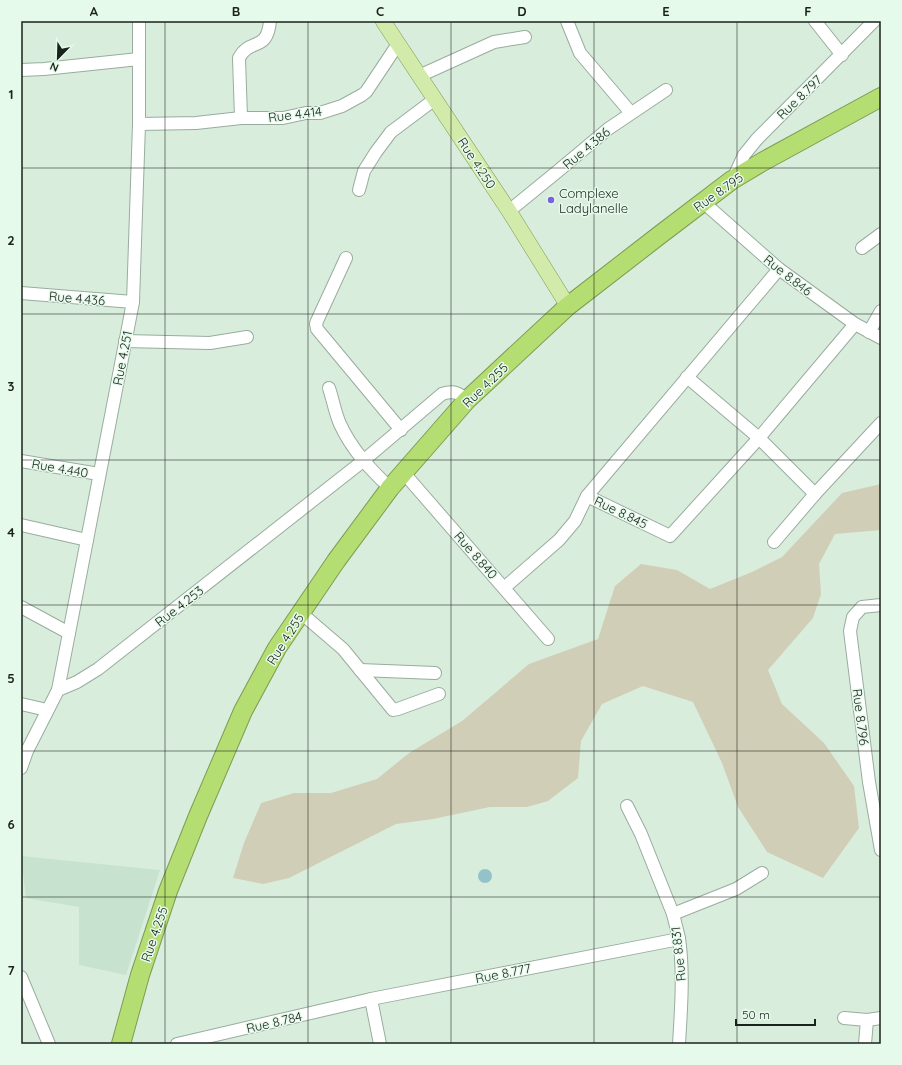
<svg xmlns="http://www.w3.org/2000/svg" width="902" height="1065" font-family="Quicksand,sans-serif">
	<style>
		.built { fill: #c7e2ce }
		.green { fill: #d1ceb7 }
		.water { fill: #93c3c9 }
		.lines { fill: none; stroke-linecap: round; stroke-linejoin: round }
		.minor-casing { stroke: #99ac9e; stroke-width: 14 }
		.major-casing { stroke: #7e9c54; stroke-width: 16 }
		.highway-casing { stroke: #7e9c54; stroke-width: 20 }
		.minor { stroke: #fff; stroke-width: 12 }
		.major { stroke: #d2ebaa; stroke-width: 15 }
		.highway { stroke: #b4dd72; stroke-width: 18 }
		.grid { fill: none; stroke: #1a221c; stroke-width: 1; stroke-opacity: 0.55 }
		.poi-dot { fill: #7664df; stroke: #e6faeb; stroke-width: 1.5 }
		.labels { text-anchor: middle; stroke-width: 3; stroke-linejoin: round; paint-order: stroke }
		.street-label { font-size: 13px; fill: #1a221c; stroke: #e6faeb }
		.poi-label { font-size: 13px; fill: #1a221c; stroke: #e6faeb; text-anchor: start }
		.neatline { fill: none; stroke: #1a221c; stroke-width: 1.5 }
		.grid-label { font-size: 13px; text-anchor: middle; font-weight: bold; fill: #1a221c }
	</style>
	<rect width="100%" height="100%" fill="#d9eddd"/>
	<path class="built" d="M 21,856 L 160,870 L 126,975 L 79,965 L 79,907 L 26,898 Z"/>
	<path class="green" d="M 881,484 L 881,530 L 835,534 L 819,564 L 821,594 L 813,618 L 768,670 L 782,704 L 824,743 L 854,786 L 859,828 L 823,878 L 767,852 L 738,807 L 722,763 L 693,702 L 643,686 L 602,704 L 581,741 L 578,778 L 548,801 L 527,807 L 490,807 L 433,819 L 396,824 L 289,878 L 263,884 L 233,878 L 244,843 L 261,803 L 294,793 L 331,793 L 377,779 L 409,753 L 462,721 L 529,664 L 598,639 L 615,586 L 641,564 L 677,570 L 710,589 L 752,572 L 782,557 L 842,493 Z"/>
	<circle class="water" cx="485" cy="876" r="7"/>
	<g class="lines">
		<defs>
			<g id="minor">
				<path d="M 567,21 L 580,53 L 631,113"/>
				<path d="M 815,21 L 842,55"/>
				<path d="M 21,70 L 44,69 L 139,59"/>
				<path d="M 419,76 L 494,42 L 525,37"/>
				<path d="M 241,118 L 239,58 C 250,37 267,53 270,21"/>
				<path d="M 139,124 L 196,123 L 241,118 L 283,118 L 306,113 L 320,113 L 342,106 L 362,95 L 366,92 L 398,44"/>
				<path d="M 733,179 L 744,155 L 757,139 L 874,21"/>
				<path d="M 359,190 L 364,171 L 376,152 L 391,132 L 435,99"/>
				<path d="M 703,202 L 779,269 L 855,324 L 881,338"/>
				<path d="M 509,211 L 558,171 L 608,129 L 666,90"/>
				<path d="M 862,248 L 881,234"/>
				<path d="M 346,258 L 317,321 L 316,324 L 317,329 L 401,430"/>
				<path d="M 779,269 L 587,496 L 670,536 L 759,438 L 855,324"/>
				<path d="M 21,293 L 133,302"/>
				<path d="M 869,332 L 881,311"/>
				<path d="M 125,341 L 210,343 L 247,337"/>
				<path d="M 687,377 L 759,438 L 815,494"/>
				<path d="M 329,388 C 333,400 335,413 340,424 C 352,450 370,469 390,488"/>
				<path d="M 21,461 L 99,474"/>
				<path d="M 403,472 L 548,639"/>
				<path d="M 21,525 L 87,540"/>
				<path d="M 774,542 L 815,494 L 881,423"/>
				<path d="M 504,588 L 559,540 L 575,521 L 587,496"/>
				<path d="M 881,605 L 862,607 L 853,617 L 850,631 L 869,782 L 881,850"/>
				<path d="M 21,607 L 69,633"/>
				<path d="M 301,613 L 343,649 L 393,710 L 398,709 L 439,694"/>
				<path d="M 360,670 L 435,673"/>
				<path d="M 58,690 L 133,302 L 139,124 L 139,21"/>
				<path d="M 21,704 L 47,710"/>
				<path d="M 21,768 L 27,751 L 58,690 L 77,682 L 98,669 L 363,461 L 442,394 C 454,390 459,393 467,400"/>
				<path d="M 627,806 L 641,834 L 673,914"/>
				<path d="M 21,977 L 49,1044"/>
				<path d="M 844,1018 L 867,1020 L 881,1018"/>
				<path d="M 177,1044 L 371,999"/>
				<path d="M 380,1044 L 371,999 L 679,939"/>
				<path d="M 679,1044 C 681,1010 684,973 679,938 C 677,930 675,922 673,914 L 736,889 L 762,873"/>
				<path d="M 865,1044 L 867,1020"/>
			</g>
			<path id="major" d="M 383,21 L 509,211 L 568,306"/>
			<path id="highway" d="M 121,1044 L 140,975 L 168,891 L 198,816 L 243,711 L 277,648 L 336,561 L 390,488 L 467,400 L 568,306 L 661,234 L 732,180 L 762,162 L 881,97"/>
		</defs>
		<use href="#minor" class="minor-casing"/>
		<use href="#major" class="major-casing"/>
		<use href="#highway" class="highway-casing"/>
		<use href="#minor" class="minor"/>
		<use href="#major" class="major"/>
		<use href="#highway" class="highway"/>
	</g>
	<path class="grid" d="M 165,21 L 165,1044M 308,21 L 308,1044M 451,21 L 451,1044M 594,21 L 594,1044M 737,21 L 737,1044M 21,168 L 881,168M 21,314 L 881,314M 21,460 L 881,460M 21,605 L 881,605M 21,751 L 881,751M 21,897 L 881,897"/>
	<circle class="poi-dot" cx="551" cy="200" r="4"/>
	<g class="labels">
		<g class="street-label">
			<text transform="translate(799 97) rotate(-44)" y="5">Rue 8.797</text>
			<text transform="translate(295 114) rotate(-7)" y="5">Rue 4.414</text>
			<text transform="translate(586 148) rotate(-40)" y="5">Rue 4.386</text>
			<text transform="translate(477 163) rotate(57)" y="5">Rue 4.250</text>
			<text transform="translate(718 192) rotate(-35)" y="5">Rue 8.795</text>
			<text transform="translate(788 275) rotate(38)" y="5">Rue 8.846</text>
			<text transform="translate(77 298) rotate(5)" y="5">Rue 4.436</text>
			<text transform="translate(122 358) rotate(-79)" y="5">Rue 4.251</text>
			<text transform="translate(485 385) rotate(-44)" y="5">Rue 4.255</text>
			<text transform="translate(60 468) rotate(10)" y="5">Rue 4.440</text>
			<text transform="translate(621 512) rotate(26)" y="5">Rue 8.845</text>
			<text transform="translate(476 555) rotate(49)" y="5">Rue 8.840</text>
			<text transform="translate(179 606) rotate(-38)" y="5">Rue 4.253</text>
			<text transform="translate(285 639) rotate(-58)" y="5">Rue 4.255</text>
			<text transform="translate(861 717) rotate(83)" y="5">Rue 8.796</text>
			<text transform="translate(154 934) rotate(-71)" y="5">Rue 4.255</text>
			<text transform="translate(678 954) rotate(-96)" y="5">Rue 8.831</text>
			<text transform="translate(503 973) rotate(-11)" y="5">Rue 8.777</text>
			<text transform="translate(274 1022) rotate(-13)" y="5">Rue 8.784</text>
		</g>
		<g class="poi-label">
			<text x="559" y="198">Complexe<tspan x="559" dy="15">Ladylanelle</tspan></text>
		</g>
	</g>
	<rect width="902" height="1065" fill="none" stroke="#e6faeb" stroke-width="44"/>
	<g transform="translate(58 58) rotate(203)" stroke="#e6faeb" stroke-width="3" paint-order="stroke">
	<path d="M0-3L7 15L0 10L-7 15Z" fill="#1a221c"/>
	<text y="-6" font-size="11" font-weight="bold" text-anchor="middle" fill="#1a221c">N</text>
	</g>
	<path d="M736 1019v6h79v-6" fill="none" stroke="#1a221c" stroke-width="2"/>
	<text x="742" y="1019" font-size="12" fill="#1a221c" stroke="#e6faeb" stroke-width="3" paint-order="stroke">50 m</text>
	<rect x="22" y="22" width="858" height="1021" class="neatline"/>
	<g class="grid-label">
		<text x="94" y="16">A</text>
		<text x="236" y="16">B</text>
		<text x="380" y="16">C</text>
		<text x="522" y="16">D</text>
		<text x="666" y="16">E</text>
		<text x="808" y="16">F</text>
		<text x="11" y="99">1</text>
		<text x="11" y="245">2</text>
		<text x="11" y="391">3</text>
		<text x="11" y="537">4</text>
		<text x="11" y="683">5</text>
		<text x="11" y="829">6</text>
		<text x="11" y="975">7</text>
	</g>
</svg>
